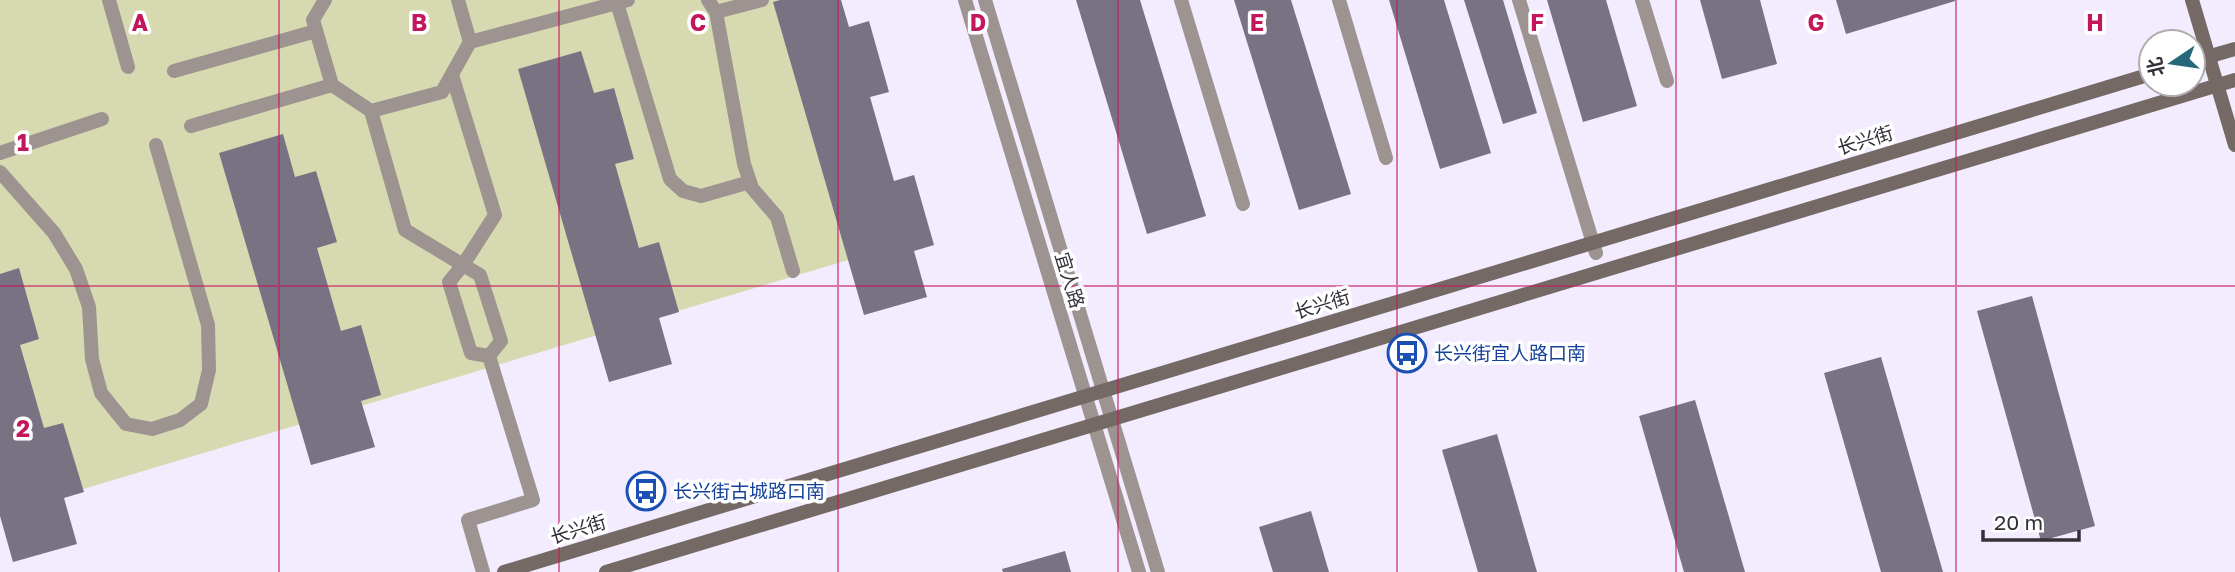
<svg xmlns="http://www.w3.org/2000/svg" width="2235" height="572" font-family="'Golos Text','Noto Sans SC',sans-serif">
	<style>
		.green { fill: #d7d9b0 }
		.building { fill: #797283 }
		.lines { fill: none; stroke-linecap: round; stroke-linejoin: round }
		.service { stroke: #9d9491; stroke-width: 14 }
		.minor { stroke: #9d9491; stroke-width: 14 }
		.secondary { stroke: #756965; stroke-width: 14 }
		.grid { fill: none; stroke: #c2185b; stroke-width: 2; stroke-opacity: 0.55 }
		.labels { text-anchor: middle; stroke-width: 7; stroke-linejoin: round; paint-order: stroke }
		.street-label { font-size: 19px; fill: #343239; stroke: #fff }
		.transit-label { font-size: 19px; fill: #164399; stroke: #fff; text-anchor: start }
		.grid-label { font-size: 23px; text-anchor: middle; font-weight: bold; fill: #c2185b; stroke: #fff; stroke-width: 7; stroke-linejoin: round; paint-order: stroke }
	</style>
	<rect width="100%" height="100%" fill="#f2ecfe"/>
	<path class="green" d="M 0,0 L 779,0 L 848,260 L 0,514 Z"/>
	<g class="building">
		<path d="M 780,0 L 841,0 L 849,27 L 869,21 L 889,92 L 870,97 L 894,181 L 914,175 L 934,245 L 914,251 L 927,297 L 864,315 L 773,2 Z"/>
		<path d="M 1076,0 L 1140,0 L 1206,216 L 1147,234 Z"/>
		<path d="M 1234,0 L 1291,0 L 1351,194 L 1299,210 Z"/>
		<path d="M 1389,0 L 1444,0 L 1491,153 L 1440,169 Z"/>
		<path d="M 1464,0 L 1503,0 L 1537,113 L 1503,124 Z"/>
		<path d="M 1547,0 L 1606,0 L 1637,106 L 1583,122 Z"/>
		<path d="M 1700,0 L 1760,0 L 1777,64 L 1722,79 Z"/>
		<path d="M 1836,0 L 1955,0 L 1955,1 L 1846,34 Z"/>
		<path d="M 581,51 L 594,93 L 614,88 L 634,159 L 615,164 L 639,248 L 659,242 L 679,312 L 659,318 L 672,364 L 609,382 L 518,69 Z"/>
		<path d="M 283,134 L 295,177 L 316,171 L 337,242 L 317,248 L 341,331 L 361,325 L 381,395 L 361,401 L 375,447 L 311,465 L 219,153 Z"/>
		<path d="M 19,268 L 39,339 L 20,345 L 44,428 L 63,423 L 84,492 L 64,498 L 77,544 L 13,562 L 0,516 L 0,274 Z"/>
		<path d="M 2032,296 L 2095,526 L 2041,541 L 1977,311 Z"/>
		<path d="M 1881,357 L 1943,572 L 1881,572 L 1824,373 Z"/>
		<path d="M 1695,400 L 1745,572 L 1684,572 L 1639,416 Z"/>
		<path d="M 1497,434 L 1537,572 L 1478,572 L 1442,450 Z"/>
		<path d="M 1311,511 L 1329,572 L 1273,572 L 1259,527 Z"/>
		<path d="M 1065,551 L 1071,572 L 1003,572 L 1002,569 Z"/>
	</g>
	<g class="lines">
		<g class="service">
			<path d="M 109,0 L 128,67"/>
			<path d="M 325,0 L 313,20 L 332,85 L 371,111 L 442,92 L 470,42 L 628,0"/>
			<path d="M 458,0 L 470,42"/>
			<path d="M 708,0 L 716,12 L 762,0"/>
			<path d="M 617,3 L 670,179 L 683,191 L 701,196 L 750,182"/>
			<path d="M 716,12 L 744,164 L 752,188 L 777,217 L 793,271"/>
			<path d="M 174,71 L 316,31"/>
			<path d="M 371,111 L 405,230 L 463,265 L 495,215 L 452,75"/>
			<path d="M 191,126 L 332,85"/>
			<path d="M 0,153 L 102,119"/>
			<path d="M 0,172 L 54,233 L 76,269 L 89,307 L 92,359 L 101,393 L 126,424 L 152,429 L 180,420 L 201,404 L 209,370 L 208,325 L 156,145"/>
			<path d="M 483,572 L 468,520 L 533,500 L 489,356 L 471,353 L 449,282 L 463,265 L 480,275 L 501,341 L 489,356"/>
		</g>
		<g class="minor">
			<path d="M 965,0 L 1139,572"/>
			<path d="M 985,0 L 1158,572"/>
			<path d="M 1181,0 L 1243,204"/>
			<path d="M 1339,0 L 1386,158"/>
			<path d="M 1519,0 L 1596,253"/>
			<path d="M 1642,0 L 1667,81"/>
		</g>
		<g class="secondary">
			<path d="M 2192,0 L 2235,145"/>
			<path d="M 2193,61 L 2235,49"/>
			<path d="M 504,572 L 2151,74"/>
			<path d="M 606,572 L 2235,80"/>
		</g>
	</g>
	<path class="grid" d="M 279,0 L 279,572M 559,0 L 559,572M 838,0 L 838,572M 1118,0 L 1118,572M 1397,0 L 1397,572M 1676,0 L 1676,572M 1956,0 L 1956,572M 0,286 L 2235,286"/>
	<defs>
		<symbol id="bus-ring" viewBox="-11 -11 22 22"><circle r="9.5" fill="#fff" stroke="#1a4fb4" stroke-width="1.5"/><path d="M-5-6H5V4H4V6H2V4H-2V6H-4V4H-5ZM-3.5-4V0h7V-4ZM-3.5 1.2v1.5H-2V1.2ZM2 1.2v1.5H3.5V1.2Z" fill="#1a4fb4"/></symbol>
	</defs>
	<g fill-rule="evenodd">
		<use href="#bus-ring" x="1385" y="331" width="44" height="44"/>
		<use href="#bus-ring" x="624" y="469" width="44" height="44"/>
	</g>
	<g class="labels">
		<g class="street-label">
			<text transform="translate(1865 140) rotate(-17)" y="7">长兴街</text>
			<text transform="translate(1070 280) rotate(73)" y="7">宜人路</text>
			<text transform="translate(1322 304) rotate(-17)" y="7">长兴街</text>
			<text transform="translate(578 529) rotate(-17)" y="7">长兴街</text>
		</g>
		<g class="transit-label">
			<text x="1434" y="360">长兴街宜人路口南</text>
			<text x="673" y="498">长兴街古城路口南</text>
		</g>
	</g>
	<g class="grid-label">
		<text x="140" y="31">A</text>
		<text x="419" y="31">B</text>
		<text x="698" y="31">C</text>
		<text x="978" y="31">D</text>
		<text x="1257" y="31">E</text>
		<text x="1537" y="31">F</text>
		<text x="1816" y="31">G</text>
		<text x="2095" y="31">H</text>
		<text x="23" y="151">1</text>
		<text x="23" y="437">2</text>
	</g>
	<g transform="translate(2172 63) rotate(257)"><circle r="33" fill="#ffffff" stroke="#aeadb0" stroke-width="2"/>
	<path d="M0-5L12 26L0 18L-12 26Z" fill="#26697b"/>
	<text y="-10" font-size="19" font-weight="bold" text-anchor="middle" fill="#343239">北</text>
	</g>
	<path d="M1983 530v10h96v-10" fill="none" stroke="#343239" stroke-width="3.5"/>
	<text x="1994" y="530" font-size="21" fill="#343239" stroke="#ffffff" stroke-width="5" paint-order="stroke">20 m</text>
</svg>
